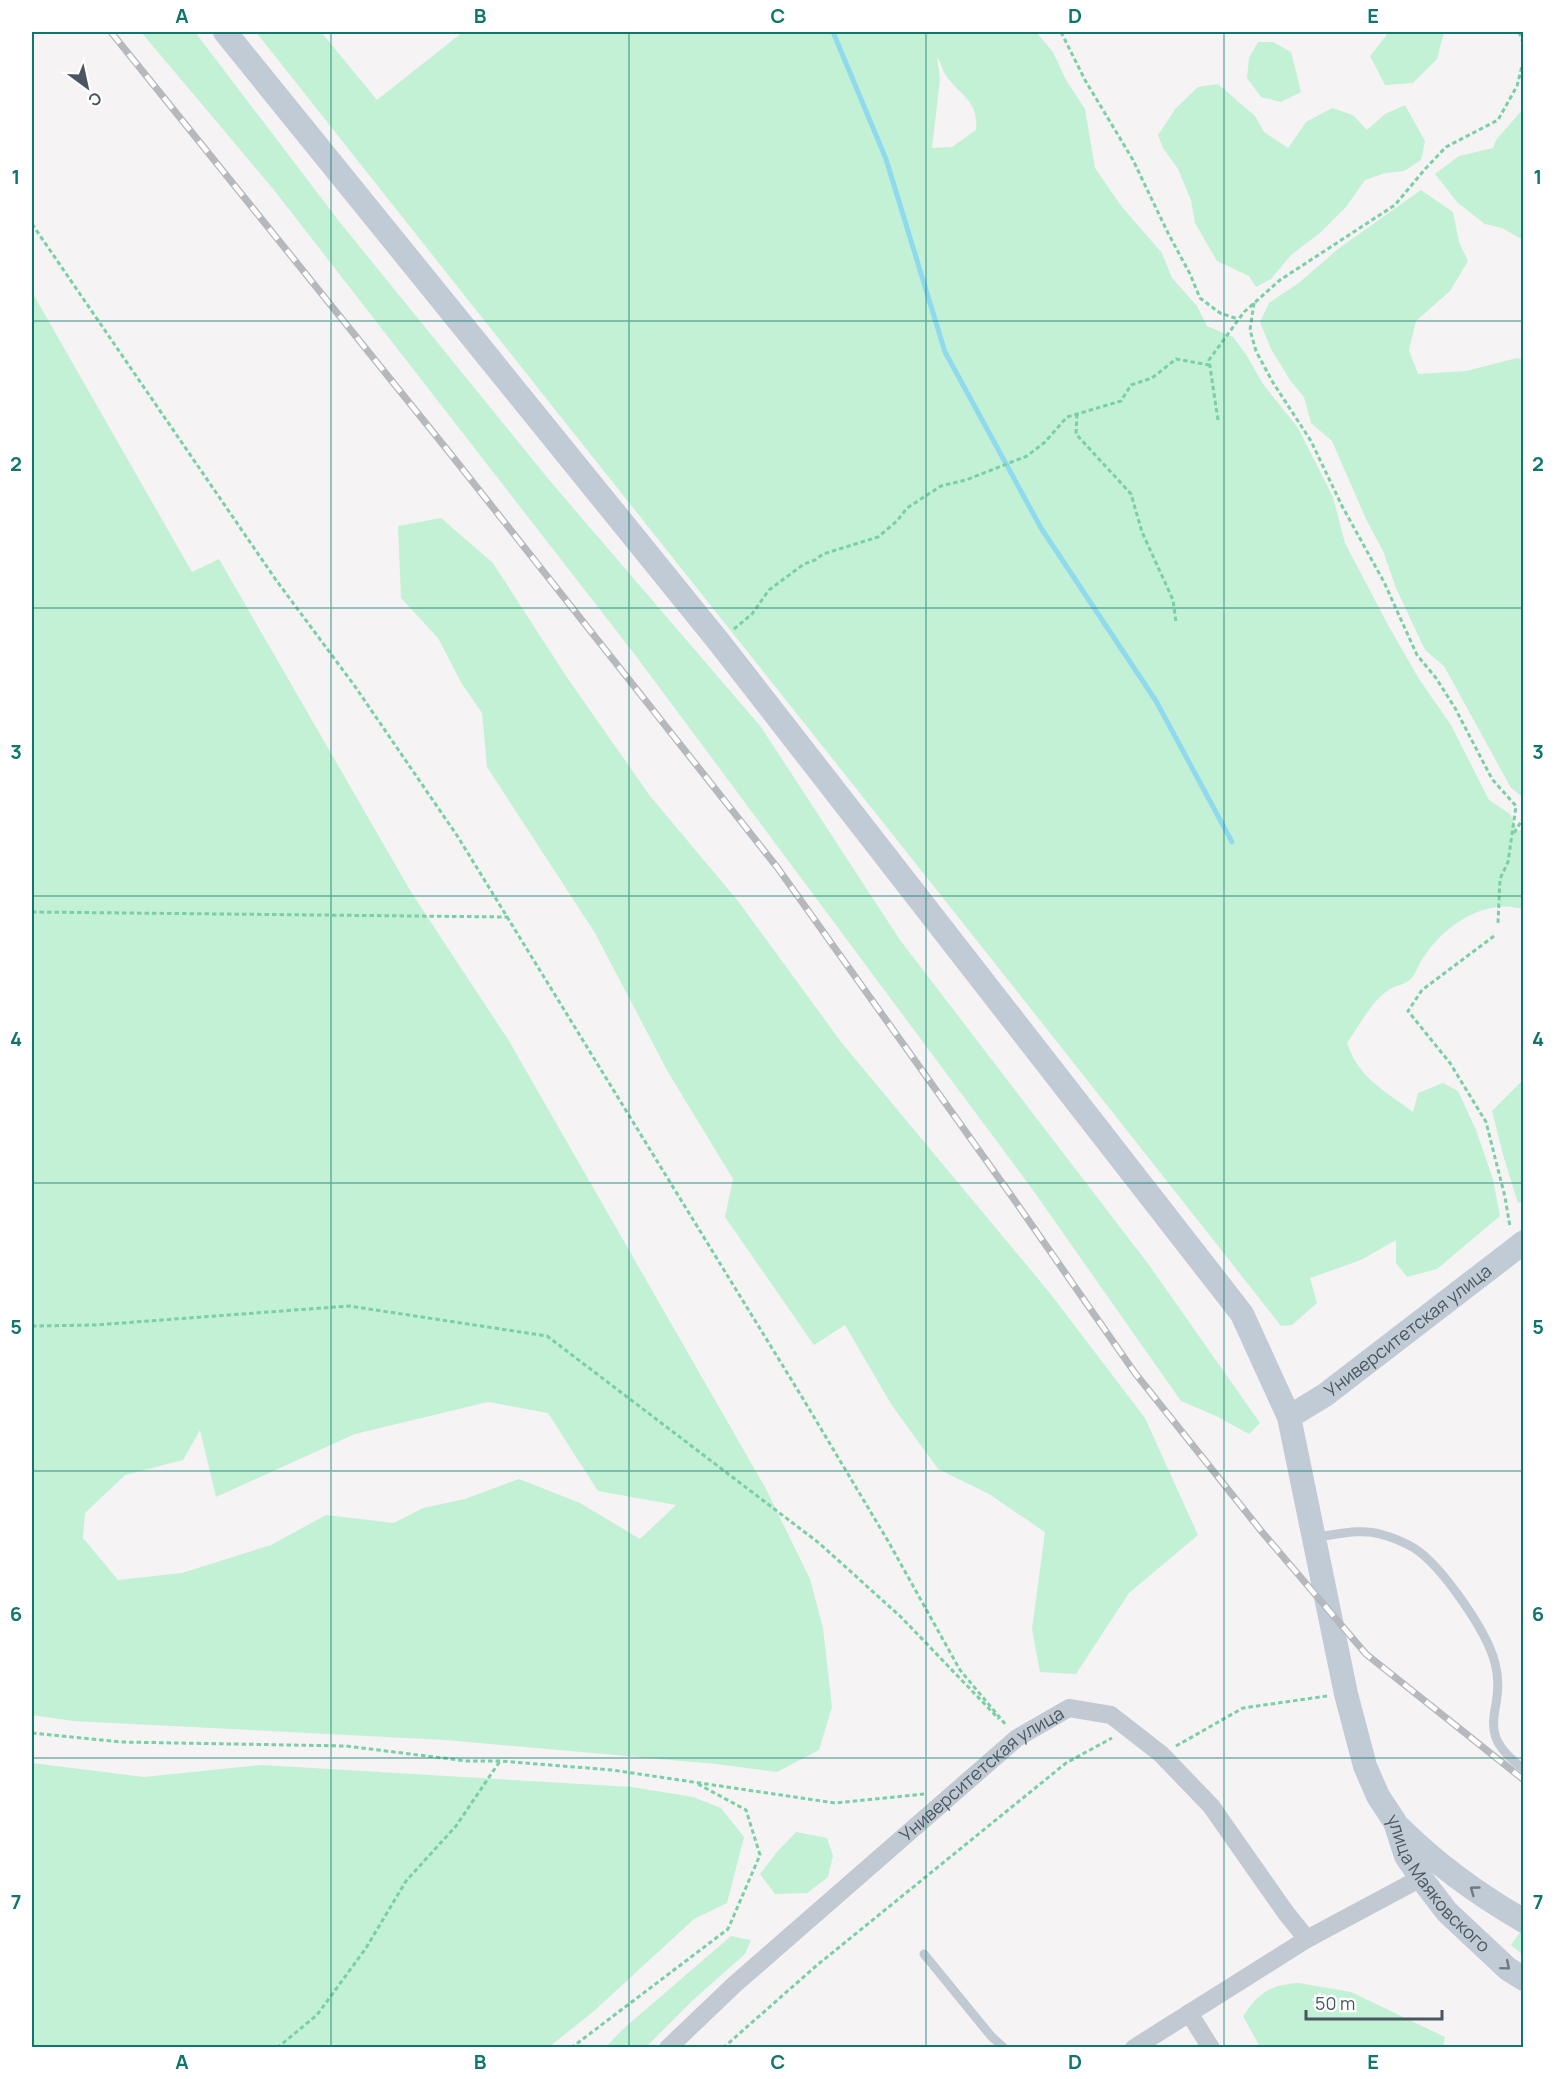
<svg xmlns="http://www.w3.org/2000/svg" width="1555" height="2079" font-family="Manrope,sans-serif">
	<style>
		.green { fill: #c3f1d5; fill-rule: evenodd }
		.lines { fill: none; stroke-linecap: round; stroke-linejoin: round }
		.stream { stroke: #90daee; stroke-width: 5 }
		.path { stroke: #7ad0a6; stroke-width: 3; stroke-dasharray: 4.5 3; stroke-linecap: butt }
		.lane { stroke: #c1cad2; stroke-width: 9 }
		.street { stroke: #c1cad2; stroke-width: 18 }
		.secondary { stroke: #c1cbd6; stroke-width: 24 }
		.rail-casing { stroke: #b5b8bd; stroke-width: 7 }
		.rail { stroke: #fff; stroke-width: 4.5; stroke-dasharray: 14; stroke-linecap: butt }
		.oneway { stroke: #6e7984 }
		.grid { fill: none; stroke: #0f766e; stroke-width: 1.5; stroke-opacity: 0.55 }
		.labels { text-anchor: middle; stroke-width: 6; stroke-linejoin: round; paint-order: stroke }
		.street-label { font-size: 18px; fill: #4a5661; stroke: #fff }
		.neatline { fill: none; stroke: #0f766e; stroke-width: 2 }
		.grid-label { font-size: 20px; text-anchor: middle; font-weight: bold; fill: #0f766e }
	</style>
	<rect width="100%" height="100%" fill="#f5f3f3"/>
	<g class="green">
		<path d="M 141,32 L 195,32 L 338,220 L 550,481 L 761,727 L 900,940 L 1149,1265 L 1260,1423 L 1249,1434 L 1216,1416 L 1181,1401 L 1030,1186 L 636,656 L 274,190 Z"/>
		<path d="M 256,32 L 321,32 L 377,100 L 463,32 L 1036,32 L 1053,52 L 1066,80 L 1085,109 L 1095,168 L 1122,207 L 1162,253 L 1172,278 L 1197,306 L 1207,326 L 1233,337 L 1247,356 L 1263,384 L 1298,428 L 1333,497 L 1345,543 L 1388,625 L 1419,679 L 1451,725 L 1489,800 L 1510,814 L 1518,831 L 1523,829 L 1523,909 C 1486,898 1446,924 1425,955 C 1419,962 1417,972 1411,979 C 1406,984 1397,985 1390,989 C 1371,1001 1360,1025 1347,1043 C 1350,1050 1353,1059 1358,1065 C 1370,1084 1395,1098 1413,1112 L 1418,1093 L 1443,1083 L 1458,1091 L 1476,1130 L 1493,1179 L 1500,1216 L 1437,1269 L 1407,1277 L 1396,1263 L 1396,1240 L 1361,1260 L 1310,1278 L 1317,1303 L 1292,1325 L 1281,1326 C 941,893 597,464 256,32 ZM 937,57 C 941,62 942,69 945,74 C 959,96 979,99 976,130 L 952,147 L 932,148 L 940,79 Z"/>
		<path d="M 1389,32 L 1444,32 L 1437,59 L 1413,83 L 1385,85 L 1370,56 Z"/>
		<path d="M 1258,42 L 1273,42 L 1291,52 L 1301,92 L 1281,102 L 1261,97 L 1247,78 L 1249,58 Z"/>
		<path d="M 1218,84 L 1255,116 L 1264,132 L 1288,148 L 1306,122 L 1332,108 L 1353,115 L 1367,130 L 1385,114 L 1405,105 L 1425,141 L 1421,160 L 1404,171 L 1385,173 L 1365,180 L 1346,207 L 1321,232 L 1291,255 L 1271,279 L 1256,287 L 1249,276 L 1217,261 L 1195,223 L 1191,200 L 1178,169 L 1163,148 L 1158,135 L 1176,108 L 1198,87 Z"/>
		<path d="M 1523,109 L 1524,109 L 1523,240 L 1502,228 L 1485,224 L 1458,203 L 1435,174 L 1459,156 L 1493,148 L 1496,140 Z"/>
		<path d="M 1421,190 L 1453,212 L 1459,242 L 1468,261 L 1450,291 L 1416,321 L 1409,350 L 1418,374 L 1466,371 L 1517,358 L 1523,360 L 1523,797 L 1511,788 L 1444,666 L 1425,650 L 1396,588 L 1383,551 L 1366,519 L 1332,441 L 1311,423 L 1304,397 L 1290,380 L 1271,349 L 1260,322 L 1269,303 L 1299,283 L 1338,249 Z"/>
		<path d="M 32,292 L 192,572 L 219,559 L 411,892 L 509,1041 L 766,1489 L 810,1579 L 823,1628 L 832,1707 L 819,1750 L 777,1772 L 716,1764 L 446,1740 L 73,1721 L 32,1715 ZM 488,1402 L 548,1413 L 598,1491 L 676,1505 L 640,1539 L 580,1503 L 519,1479 L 465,1499 L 423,1508 L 394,1523 L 326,1515 L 271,1545 L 182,1573 L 118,1580 L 83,1538 L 85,1513 L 125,1475 L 183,1460 L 200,1430 L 216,1497 L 355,1434 Z"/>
		<path d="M 441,518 L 493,563 L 566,676 L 650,796 L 738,901 L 841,1042 L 1049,1292 L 1145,1418 L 1198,1535 L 1129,1593 L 1076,1674 L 1040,1672 L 1032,1629 L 1045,1532 L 989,1494 L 938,1469 L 891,1404 L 845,1325 L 814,1345 L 725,1217 L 733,1179 L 668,1072 L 595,933 L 487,767 L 482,713 L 462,684 L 438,638 L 401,598 L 398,526 Z"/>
		<path d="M 1523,1080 L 1524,1199 L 1518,1203 L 1504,1158 L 1492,1111 Z"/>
		<path d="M 32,1763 L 144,1777 L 262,1765 L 632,1787 L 693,1797 L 721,1808 L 744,1837 L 727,1903 L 694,1919 L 594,2011 L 549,2047 L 32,2047 Z"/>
		<path d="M 796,1832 L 827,1838 L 833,1856 L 828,1877 L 807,1893 L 775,1894 L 760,1874 L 776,1853 Z"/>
		<path d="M 1521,1931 L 1523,1933 L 1523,1955 L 1511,1945 Z"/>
		<path d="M 731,1936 L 751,1940 L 745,1954 L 693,2000 L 646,2047 L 606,2047 L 622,2030 Z"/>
		<path d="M 1299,1983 L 1351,1992 L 1445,2037 L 1443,2047 L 1260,2047 L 1243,2016 C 1260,1992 1269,1985 1299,1983 Z"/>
	</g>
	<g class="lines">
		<path class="stream" d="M 833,32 L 886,159 L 945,352 L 1041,528 L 1156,701 L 1232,842"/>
		<g class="path">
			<path d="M 1061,32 L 1085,80 L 1133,160 L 1168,233 L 1190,274 L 1200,298 L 1220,313 L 1238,319"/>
			<path d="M 1519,32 L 1524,45"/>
			<path d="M 32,224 L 276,580 L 354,685 L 458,837 L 802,1397 L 888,1541 L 960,1670 L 1006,1725"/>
			<path d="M 1254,303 L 1250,330 L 1256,351 L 1272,381 L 1311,441 L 1342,506 L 1384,582 L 1417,655 L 1436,678 L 1455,708 L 1492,779 L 1516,806 L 1508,862 L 1500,879 L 1498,923"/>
			<path d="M 1077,414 L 1076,434 L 1131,494 L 1142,532 L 1173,600 L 1176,622"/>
			<path d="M 1218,420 L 1209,360 L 1244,312 L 1280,280 L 1395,205 L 1425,169 L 1446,147 L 1498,120 L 1517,86 L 1524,58"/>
			<path d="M 734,629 L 752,614 L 769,590 L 804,564 L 815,560 L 823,554 L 878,537 L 897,521 L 907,508 L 941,486 L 966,480 L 1027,456 L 1045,442 L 1067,417 L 1121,401 L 1131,385 L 1152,378 L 1176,359 L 1209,365"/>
			<path d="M 1514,833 L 1524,817"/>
			<path d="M 32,912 L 508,917"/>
			<path d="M 1494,936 L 1422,990 L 1408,1011 L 1450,1063 L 1486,1122 L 1505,1197 L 1510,1227"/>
			<path d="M 32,1326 L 95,1325 L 349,1306 L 547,1336 L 819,1543 L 901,1617 L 999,1719"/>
			<path d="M 32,1733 L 121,1742 L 346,1746 L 467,1761 L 500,1761 L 612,1770 L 835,1803 L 924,1794"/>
			<path d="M 1176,1746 L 1243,1708 L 1327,1696"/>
			<path d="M 277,2048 L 317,2015 L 366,1948 L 406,1881 L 456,1826 L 500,1761"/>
			<path d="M 571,2048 L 728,1929 L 760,1855 L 746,1810 L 698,1784"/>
			<path d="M 723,2048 L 816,1966 L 1066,1763 L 1112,1738"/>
		</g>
		<g class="lane">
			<path d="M 1316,1537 C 1336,1535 1360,1528 1380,1534 C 1391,1537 1404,1542 1414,1548 C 1441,1565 1487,1631 1495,1663 C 1508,1711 1469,1729 1524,1769"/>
			<path d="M 924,1954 L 991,2036 L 1004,2048"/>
		</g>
		<g class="street">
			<path d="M 1189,2013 L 1211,2048"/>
			<path id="s1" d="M 668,2048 L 735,1984 L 1017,1738 L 1069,1708 L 1111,1715 L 1161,1754 L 1211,1806 L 1286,1913 L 1307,1939"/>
			<path d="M 1134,2048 L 1307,1939 L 1421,1878"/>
		</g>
		<g class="secondary">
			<path id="s2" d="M 225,32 L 719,642 L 1242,1314 L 1289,1417 L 1346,1694 L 1365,1766 L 1378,1796 L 1395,1822 L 1406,1856 L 1421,1878 L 1447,1912 L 1508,1969 L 1524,1979"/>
			<path id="s3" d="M 1289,1417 L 1325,1395 L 1524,1242"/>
			<path d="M 1400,1828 C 1437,1865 1479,1895 1524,1921"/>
		</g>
		<defs>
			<path id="rail" d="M 111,32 L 449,452 L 777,867 L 1013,1198 L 1135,1373 L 1262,1532 L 1366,1654 L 1524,1780"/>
		</defs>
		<use href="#rail" class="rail-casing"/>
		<use href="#rail" class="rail"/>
	</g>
	<defs><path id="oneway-chevron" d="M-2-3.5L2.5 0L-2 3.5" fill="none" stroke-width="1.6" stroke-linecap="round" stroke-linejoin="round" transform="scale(1.5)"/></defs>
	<g class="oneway">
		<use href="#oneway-chevron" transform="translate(1474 1890) rotate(-144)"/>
		<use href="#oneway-chevron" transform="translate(1506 1966) rotate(40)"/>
	</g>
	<path class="grid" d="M 331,32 L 331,2048M 629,32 L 629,2048M 926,32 L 926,2048M 1224,32 L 1224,2048M 32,321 L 1524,321M 32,608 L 1524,608M 32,896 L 1524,896M 32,1183 L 1524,1183M 32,1471 L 1524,1471M 32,1758 L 1524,1758"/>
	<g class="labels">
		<g class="street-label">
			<text dy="6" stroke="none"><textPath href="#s3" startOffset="147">Университетская улица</textPath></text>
			<text dy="6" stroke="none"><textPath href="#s1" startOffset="417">Университетская улица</textPath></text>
			<text dy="6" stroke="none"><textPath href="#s2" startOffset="2247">улица Маяковского</textPath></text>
		</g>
	</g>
	<rect width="1555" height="2079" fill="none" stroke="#ffffff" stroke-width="66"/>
	<g transform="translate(87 87) rotate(147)" stroke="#ffffff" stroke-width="4.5" paint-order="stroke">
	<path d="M0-4.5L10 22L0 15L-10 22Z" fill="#4a5661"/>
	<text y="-9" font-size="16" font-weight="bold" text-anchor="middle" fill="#4a5661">С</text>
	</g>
	<path d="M1306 2010v9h136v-9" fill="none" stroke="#4a5661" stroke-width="3"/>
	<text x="1315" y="2010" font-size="18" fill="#4a5661" stroke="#ffffff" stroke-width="4.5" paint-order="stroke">50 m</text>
	<rect x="33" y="33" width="1489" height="2013" class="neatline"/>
	<g class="grid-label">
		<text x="182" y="23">A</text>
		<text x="480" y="23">B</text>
		<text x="778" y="23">C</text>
		<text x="1075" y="23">D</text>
		<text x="1373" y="23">E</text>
		<text x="16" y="184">1</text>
		<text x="1538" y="184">1</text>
		<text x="16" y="471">2</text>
		<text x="1538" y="471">2</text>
		<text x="16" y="759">3</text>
		<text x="1538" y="759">3</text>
		<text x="16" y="1046">4</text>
		<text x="1538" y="1046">4</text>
		<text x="16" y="1334">5</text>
		<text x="1538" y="1334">5</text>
		<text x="16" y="1621">6</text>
		<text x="1538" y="1621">6</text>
		<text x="16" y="1909">7</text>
		<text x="1538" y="1909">7</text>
		<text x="182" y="2069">A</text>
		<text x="480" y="2069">B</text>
		<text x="778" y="2069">C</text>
		<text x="1075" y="2069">D</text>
		<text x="1373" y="2069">E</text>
	</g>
</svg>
